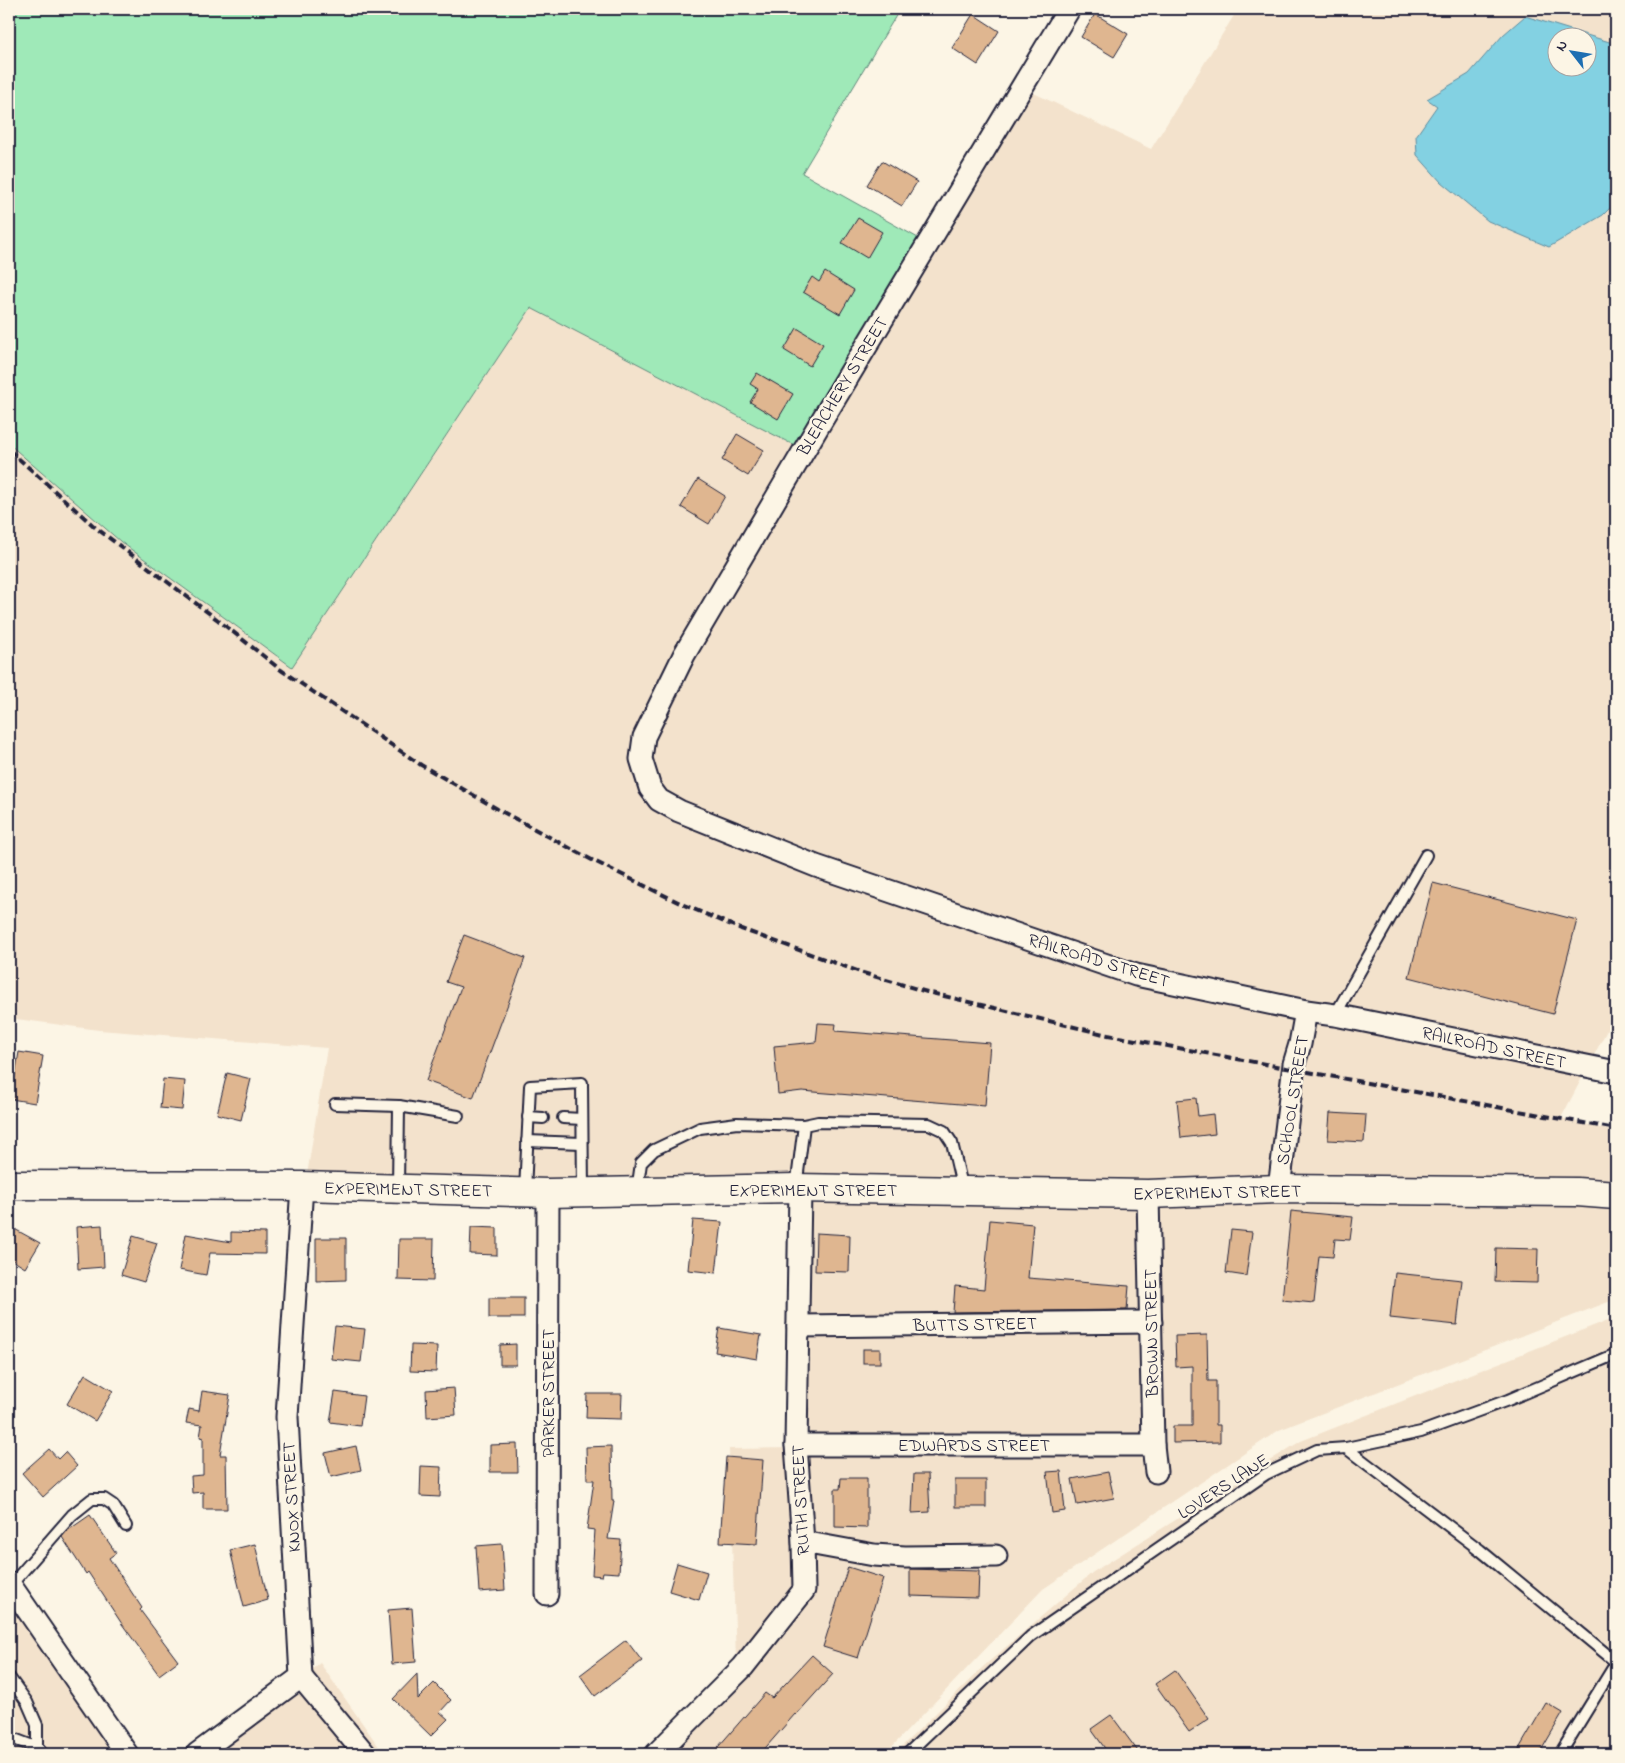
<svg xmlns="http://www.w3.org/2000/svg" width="1625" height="1763" font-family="'Indie Flower',sans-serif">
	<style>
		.built { fill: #f3e2cc; fill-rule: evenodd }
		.green { fill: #9fe9b8; stroke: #60867a }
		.water { fill: #83d1e2; stroke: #5c8b9f; fill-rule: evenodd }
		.building { fill: #dfb690; stroke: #22223b }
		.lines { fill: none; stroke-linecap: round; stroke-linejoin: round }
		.lane-casing { stroke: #22223b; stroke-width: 14 }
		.street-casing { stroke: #22223b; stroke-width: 25 }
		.secondary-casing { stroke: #22223b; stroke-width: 31 }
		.lane { stroke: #fcf5e5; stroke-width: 10 }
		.street { stroke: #fcf5e5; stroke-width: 21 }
		.secondary { stroke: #fcf5e5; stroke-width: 28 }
		.rail { stroke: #22223b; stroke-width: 4; stroke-dasharray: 8 4; stroke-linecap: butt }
		.labels { text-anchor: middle; stroke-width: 5; stroke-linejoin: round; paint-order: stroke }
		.street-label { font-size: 18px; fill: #22223b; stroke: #fcf5e5 }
	</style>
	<rect width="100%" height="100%" fill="#fcf5e5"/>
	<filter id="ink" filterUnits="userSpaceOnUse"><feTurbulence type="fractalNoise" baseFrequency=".02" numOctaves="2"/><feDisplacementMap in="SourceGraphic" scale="10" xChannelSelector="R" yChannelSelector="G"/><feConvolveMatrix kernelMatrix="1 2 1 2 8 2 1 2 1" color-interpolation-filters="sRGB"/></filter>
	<g filter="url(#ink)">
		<g class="built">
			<path d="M 1238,9 L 1616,9 L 1616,1013 L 1561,1118 L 1616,1132 L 1616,1299 L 1279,1430 L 1043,1589 L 885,1754 L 646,1754 L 736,1660 L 729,1449 L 796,1448 L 799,1187 L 305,1188 L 327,1048 L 99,1030 L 9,1018 L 9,444 L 121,542 L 292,667 L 531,308 L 805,451 L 1019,86 L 1151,149 ZM 1558,38 L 1588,38 L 1588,68 L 1558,68 Z"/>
			<path d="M 1616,1317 L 1616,1754 L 894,1754 L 984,1666 L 1093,1572 L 1301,1441 Z"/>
			<path d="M 9,1565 L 130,1743 L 138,1754 L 9,1754 Z"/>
			<path d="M 320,1663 L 384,1754 L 203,1754 Z"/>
		</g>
		<path class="green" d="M 9,9 L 900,9 L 802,173 L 927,243 L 805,451 L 531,308 L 292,667 L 121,542 L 9,444 Z"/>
		<path class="water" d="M 1525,16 L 1616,44 L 1616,202 L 1603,215 L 1549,247 L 1488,221 L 1441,182 L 1417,155 L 1416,136 L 1437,106 L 1427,99 L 1469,74 L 1503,35 ZM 1558,38 L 1588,38 L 1588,68 L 1558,68 Z"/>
		<g class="building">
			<path d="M 973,14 L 999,31 L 978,65 L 952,48 Z"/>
			<path d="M 1095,14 L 1128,34 L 1114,57 L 1081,37 Z"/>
			<path d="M 882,161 L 917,182 L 902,206 L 867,185 Z"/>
			<path d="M 858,218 L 882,232 L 867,258 L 842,243 Z"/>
			<path d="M 825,272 L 854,290 L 840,314 L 803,292 L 812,277 L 819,282 Z"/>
			<path d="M 797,328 L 823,344 L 810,366 L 784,350 Z"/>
			<path d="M 757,373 L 793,394 L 778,419 L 750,402 L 758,389 L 750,384 Z"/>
			<path d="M 737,434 L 764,450 L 748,476 L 722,460 Z"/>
			<path d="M 698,479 L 725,496 L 709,524 L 681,507 Z"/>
			<path d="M 1433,883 L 1577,920 L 1553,1014 L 1409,977 Z"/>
			<path d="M 464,935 L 525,958 L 473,1098 L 426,1081 L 461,987 L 446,982 Z"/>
			<path d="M 818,1023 L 836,1024 L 835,1031 L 990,1043 L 985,1106 L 802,1091 L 778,1094 L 774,1046 L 816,1042 Z"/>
			<path d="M 19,1052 L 43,1056 L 35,1103 L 11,1099 Z"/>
			<path d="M 227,1073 L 251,1079 L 241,1120 L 217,1114 Z"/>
			<path d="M 163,1079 L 185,1081 L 182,1110 L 160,1108 Z"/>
			<path d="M 1196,1098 L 1198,1116 L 1213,1114 L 1215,1134 L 1181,1138 L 1177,1100 Z"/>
			<path d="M 1330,1113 L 1366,1115 L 1364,1142 L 1328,1140 Z"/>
			<path d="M 1291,1211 L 1353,1217 L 1350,1240 L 1335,1239 L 1333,1257 L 1319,1256 L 1314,1303 L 1282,1300 Z"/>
			<path d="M 693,1220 L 722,1222 L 716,1273 L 688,1270 Z"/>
			<path d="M 990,1220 L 1033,1224 L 1028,1278 L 1129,1286 L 1127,1310 L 953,1312 L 955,1286 L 984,1289 Z"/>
			<path d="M 102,1225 L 104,1267 L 78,1269 L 76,1227 Z"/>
			<path d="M 9,1226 L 40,1243 L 25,1268 L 9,1258 Z"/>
			<path d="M 471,1227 L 497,1228 L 497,1255 L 470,1254 Z"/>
			<path d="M 1231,1230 L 1252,1232 L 1246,1276 L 1226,1273 Z"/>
			<path d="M 231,1232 L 265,1233 L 265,1254 L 210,1253 L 206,1275 L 179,1270 L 186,1234 L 231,1242 Z"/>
			<path d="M 816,1233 L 850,1235 L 849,1272 L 815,1271 Z"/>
			<path d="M 133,1236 L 157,1243 L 144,1282 L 121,1275 Z"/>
			<path d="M 316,1238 L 346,1238 L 346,1280 L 316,1281 Z"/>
			<path d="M 399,1239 L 434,1239 L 433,1281 L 398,1280 Z"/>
			<path d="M 1496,1248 L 1538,1249 L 1537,1283 L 1495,1282 Z"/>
			<path d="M 1395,1273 L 1462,1280 L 1457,1325 L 1390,1318 Z"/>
			<rect x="489" y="1298" width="35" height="20"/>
			<path d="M 335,1326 L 365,1329 L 361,1362 L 331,1359 Z"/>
			<path d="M 719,1328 L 761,1335 L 757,1359 L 715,1352 Z"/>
			<path d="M 1207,1335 L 1208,1381 L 1216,1381 L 1216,1425 L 1220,1425 L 1220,1442 L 1173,1443 L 1173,1426 L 1192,1426 L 1192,1366 L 1176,1367 L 1175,1336 Z"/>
			<path d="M 516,1344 L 516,1365 L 500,1365 L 500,1345 Z"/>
			<path d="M 411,1345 L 437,1346 L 436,1372 L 410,1371 Z"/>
			<rect x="863" y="1349" width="17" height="14"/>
			<path d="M 85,1374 L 113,1391 L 95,1421 L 67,1404 Z"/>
			<path d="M 454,1388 L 456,1415 L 427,1417 L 426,1390 Z"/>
			<path d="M 202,1391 L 230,1395 L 220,1455 L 226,1455 L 227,1509 L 203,1509 L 203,1492 L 192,1493 L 191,1476 L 203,1475 L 203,1438 L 200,1437 L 202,1425 L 186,1423 L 189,1409 L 199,1411 Z"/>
			<path d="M 335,1392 L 364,1396 L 360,1426 L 330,1422 Z"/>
			<path d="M 587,1394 L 622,1394 L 621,1419 L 586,1418 Z"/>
			<path d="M 517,1444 L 518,1472 L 490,1472 L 490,1445 Z"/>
			<path d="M 356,1446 L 361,1470 L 331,1477 L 325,1453 Z"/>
			<path d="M 611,1446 L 612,1501 L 614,1501 L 608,1539 L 621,1540 L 619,1573 L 603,1572 L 602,1576 L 592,1575 L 595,1530 L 587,1529 L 594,1480 L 587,1480 L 586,1447 Z"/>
			<path d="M 49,1449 L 58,1459 L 65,1452 L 77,1466 L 43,1497 L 22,1473 Z"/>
			<path d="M 726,1457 L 763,1460 L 757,1544 L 720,1542 Z"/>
			<path d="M 421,1466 L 441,1467 L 440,1497 L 420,1496 Z"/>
			<path d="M 1061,1471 L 1065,1511 L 1052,1513 L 1047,1472 Z"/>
			<path d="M 1108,1472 L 1114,1498 L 1077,1505 L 1072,1479 Z"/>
			<path d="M 914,1474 L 928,1474 L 930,1512 L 912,1513 Z"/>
			<path d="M 841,1478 L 867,1478 L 867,1528 L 835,1527 L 835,1489 L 840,1489 Z"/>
			<rect x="955" y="1480" width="31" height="27"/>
			<path d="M 90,1515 L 116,1553 L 109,1558 L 142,1608 L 140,1610 L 178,1661 L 159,1675 L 122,1624 L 88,1572 L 86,1574 L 62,1537 L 67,1531 Z"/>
			<path d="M 255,1544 L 268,1600 L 244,1607 L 230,1550 Z"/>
			<path d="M 502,1544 L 505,1590 L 479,1592 L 476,1546 Z"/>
			<path d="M 677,1563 L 707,1572 L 699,1600 L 669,1591 Z"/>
			<path d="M 848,1567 L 883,1578 L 858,1658 L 823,1647 Z"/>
			<path d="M 910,1569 L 979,1571 L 978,1598 L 910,1596 Z"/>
			<path d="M 412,1608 L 416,1662 L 392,1664 L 388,1610 Z"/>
			<path d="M 626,1640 L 642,1661 L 595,1696 L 580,1675 Z"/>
			<path d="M 812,1655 L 833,1674 L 796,1715 L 795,1714 L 760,1754 L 712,1754 L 765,1693 L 772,1698 Z"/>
			<path d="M 1175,1670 L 1209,1719 L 1189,1732 L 1155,1684 Z"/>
			<path d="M 417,1674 L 418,1699 L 434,1683 L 451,1700 L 440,1712 L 448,1719 L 431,1736 L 393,1699 Z"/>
			<path d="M 1546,1703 L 1563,1713 L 1539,1754 L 1516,1754 Z"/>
			<path d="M 1111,1715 L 1140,1754 L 1109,1754 L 1091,1729 Z"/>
		</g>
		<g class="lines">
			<defs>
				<g id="lane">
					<path d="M 1335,1015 L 1426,855"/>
					<path d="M 335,1104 L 399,1106"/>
					<path d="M 528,1117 L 543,1118"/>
					<path d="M 563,1118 L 582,1119"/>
					<path d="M 527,1141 L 582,1143"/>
					<path d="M 398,1188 L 399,1106 L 458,1116"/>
					<path d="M 796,1188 L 804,1125 L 818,1122 L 929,1124 L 944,1131 L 952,1143 L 963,1190"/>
					<path d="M 525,1191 L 530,1086 L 582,1083 L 583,1191"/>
					<path d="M 637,1191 L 641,1163 L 654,1150 L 700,1128 L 737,1123 L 804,1125"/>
					<path d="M 1346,1448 L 1480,1550 L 1616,1662"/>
					<path d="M 10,1586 L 72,1515 L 92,1499 L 104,1499 L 113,1505 L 126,1526"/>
					<path d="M 9,1677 L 27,1702 L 37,1725 L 37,1754"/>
					<path d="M 9,1737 L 38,1748 L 41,1752"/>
					<path d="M 907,1754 L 1031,1636 L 1266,1474 L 1317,1450 L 1346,1448 L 1421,1432 L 1508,1400 L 1616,1354"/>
					<path d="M 1560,1754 L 1616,1663"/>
				</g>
				<g id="street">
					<path d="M 1069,9 L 819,425 L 684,655 L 644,737 L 641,759 L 650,788 L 659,800 L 679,811 L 816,866 L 1136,975 L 1306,1011 L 1335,1015 L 1616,1072"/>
					<path d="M 1279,1189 L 1294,1064 L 1300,1044 L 1306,1011"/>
					<path d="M 1148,1194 L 1153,1445 L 1156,1472"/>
					<path d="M 798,1326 L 1151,1322"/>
					<path d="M 796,1445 L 1153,1445"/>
					<path d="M 803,1542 L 874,1555 L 905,1557 L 996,1556"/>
					<path d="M 9,1583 L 127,1754"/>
					<path d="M 547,1594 L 548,1193"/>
					<path d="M 301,1677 L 365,1754"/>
					<path d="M 197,1754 L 301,1677 L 287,1417 L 302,1186"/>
					<path d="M 656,1754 L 743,1667 L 804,1590 L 803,1542 L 796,1445 L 800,1188"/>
				</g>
				<path id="secondary" d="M 9,1185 L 302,1186 L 548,1193 L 796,1188 L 1148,1194 L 1279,1189 L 1577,1192 L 1616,1195"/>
			</defs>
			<use href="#lane" class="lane-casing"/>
			<use href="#street" class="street-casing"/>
			<use href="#secondary" class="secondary-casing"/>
			<use href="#lane" class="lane"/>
			<use href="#street" class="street"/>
			<use href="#secondary" class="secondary"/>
			<path class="rail" d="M 9,450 L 96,528 L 218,620 L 281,670 L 421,765 L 501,811 L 592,860 L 684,905 L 741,929 L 863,973 L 927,992 L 1108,1035 L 1616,1129"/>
		</g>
	</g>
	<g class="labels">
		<g class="street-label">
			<text transform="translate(842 386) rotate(-59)" y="6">BLEACHERY STREET</text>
			<text transform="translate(1099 960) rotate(17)" y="6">RAILROAD STREET</text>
			<text transform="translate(1494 1047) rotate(12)" y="6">RAILROAD STREET</text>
			<text transform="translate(1292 1100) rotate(-81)" y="6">SCHOOL STREET</text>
			<text transform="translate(408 1189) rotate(1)" y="6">EXPERIMENT STREET</text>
			<text x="813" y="1196">EXPERIMENT STREET</text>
			<text transform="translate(1217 1192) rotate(-1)" y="6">EXPERIMENT STREET</text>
			<text transform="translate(975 1324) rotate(-1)" y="6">BUTTS STREET</text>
			<text transform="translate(1151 1333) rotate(-91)" y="6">BROWN STREET</text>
			<text transform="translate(548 1393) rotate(-90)" y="6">PARKER STREET</text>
			<text x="974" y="1451">EDWARDS STREET</text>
			<text transform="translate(1223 1486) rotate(-33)" y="6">LOVERS LANE</text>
			<text transform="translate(291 1497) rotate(-93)" y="6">KNOX STREET</text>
			<text transform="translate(800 1500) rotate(-93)" y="6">RUTH STREET</text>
		</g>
	</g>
	<rect width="1625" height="1763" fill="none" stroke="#fcf5e5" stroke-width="30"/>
	<rect x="15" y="15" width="1595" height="1733" fill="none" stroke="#22223b" stroke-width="2" filter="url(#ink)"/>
	<g transform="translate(1572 52) rotate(301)"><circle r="24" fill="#fcf5e5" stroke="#a5a1a1"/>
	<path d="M0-4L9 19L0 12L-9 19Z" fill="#1f6fb2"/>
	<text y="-8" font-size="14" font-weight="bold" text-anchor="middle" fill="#22223b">N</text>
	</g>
</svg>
